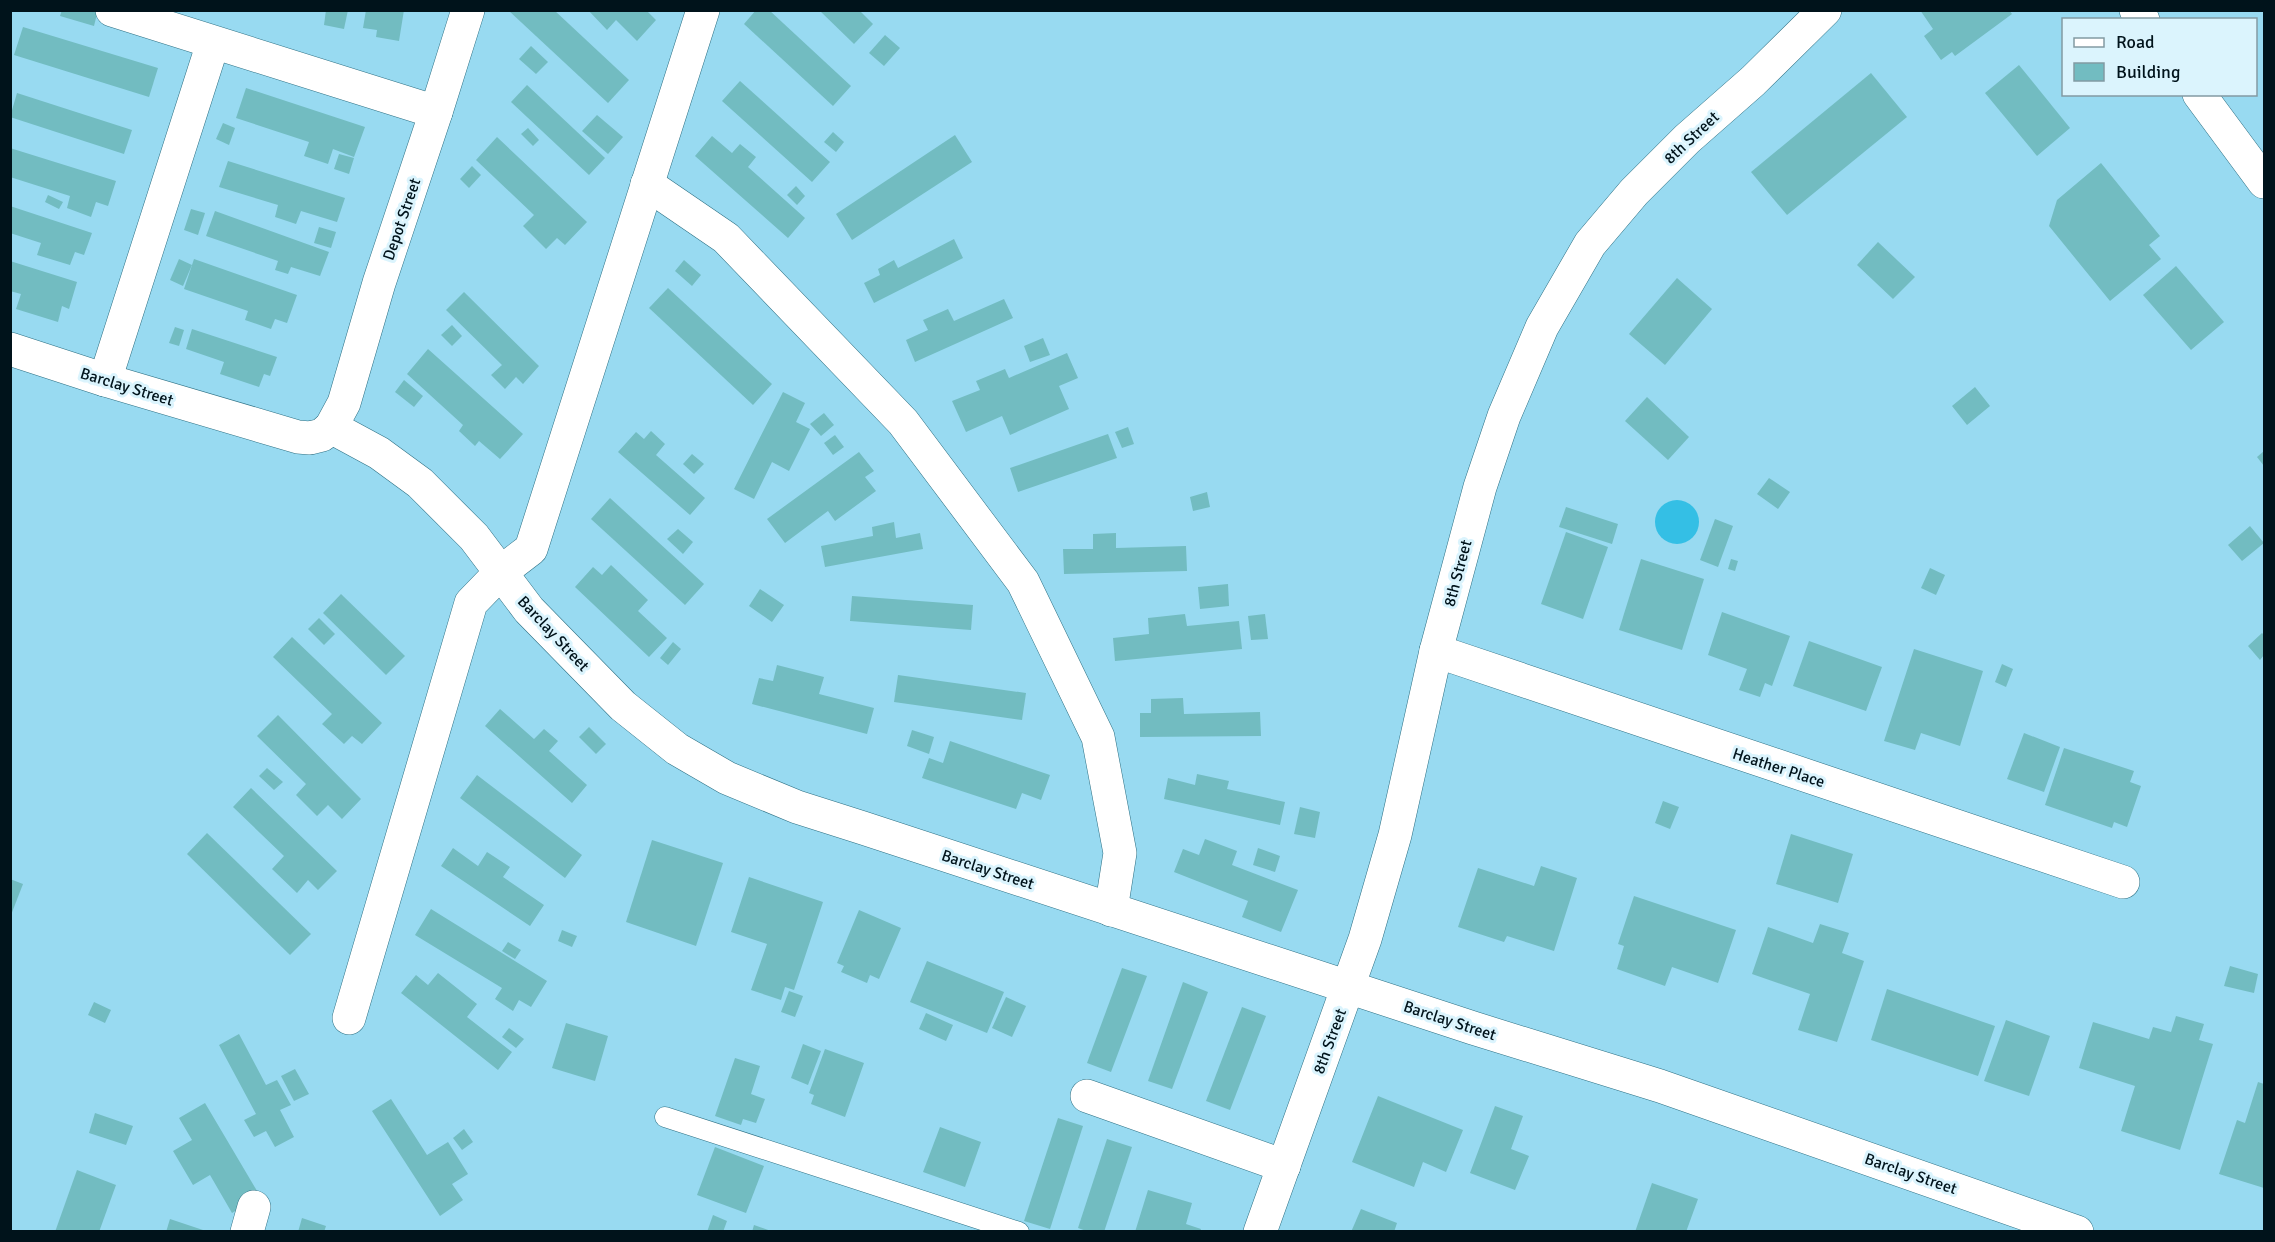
<svg xmlns="http://www.w3.org/2000/svg" width="2275" height="1242" font-family="Signika,sans-serif">
	<style>
		.water { fill: #34bfe5 }
		.building { fill: #72bcc1 }
		.lines { fill: none; stroke-linecap: round; stroke-linejoin: round }
		.service-casing { stroke: #2d7084; stroke-width: 21 }
		.minor-casing { stroke: #2d7084; stroke-width: 34 }
		.service { stroke: #fff; stroke-width: 20 }
		.minor { stroke: #fff; stroke-width: 33 }
		.labels { text-anchor: middle; stroke-width: 6; stroke-linejoin: round; paint-order: stroke }
		.street-label { font-size: 16px; fill: #00131b; stroke: #dbf4fd }
	</style>
	<rect width="100%" height="100%" fill="#98daf1"/>
	<circle class="water" cx="1677" cy="522" r="22"/>
	<g class="building">
		<path d="M 62,10 L 98,10 L 94,26 L 60,16 Z"/>
		<path d="M 326,10 L 348,10 L 344,29 L 324,25 Z"/>
		<path d="M 366,10 L 404,10 L 399,41 L 376,37 L 377,30 L 363,28 Z"/>
		<path d="M 508,10 L 554,10 L 629,80 L 608,103 Z"/>
		<path d="M 588,10 L 646,10 L 656,20 L 637,41 L 616,20 L 607,30 Z"/>
		<path d="M 756,10 L 769,10 L 851,86 L 833,106 L 744,24 Z"/>
		<path d="M 819,10 L 859,10 L 873,24 L 854,44 Z"/>
		<path d="M 1920,10 L 2009,10 L 2012,14 L 1955,56 L 1952,52 L 1941,60 L 1924,36 L 1933,29 Z"/>
		<path d="M 23,27 L 158,68 L 149,97 L 14,55 Z"/>
		<path d="M 885,35 L 900,48 L 884,66 L 869,53 Z"/>
		<path d="M 531,46 L 548,62 L 536,74 L 519,59 Z"/>
		<path d="M 2019,65 L 2070,128 L 2037,156 L 1985,93 Z"/>
		<path d="M 1871,73 L 1907,117 L 1787,215 L 1751,172 Z"/>
		<path d="M 740,81 L 830,162 L 812,182 L 722,101 Z"/>
		<path d="M 527,85 L 605,158 L 589,175 L 511,102 Z"/>
		<path d="M 246,88 L 365,127 L 354,157 L 333,149 L 328,164 L 304,156 L 309,142 L 236,118 Z"/>
		<path d="M 17,93 L 132,130 L 124,154 L 10,117 Z"/>
		<path d="M 597,115 L 623,137 L 608,154 L 582,131 Z"/>
		<path d="M 223,123 L 235,128 L 229,145 L 216,139 Z"/>
		<path d="M 528,128 L 539,140 L 533,146 L 521,134 Z"/>
		<path d="M 833,132 L 844,142 L 836,152 L 824,142 Z"/>
		<path d="M 955,135 L 972,162 L 852,240 L 836,214 Z"/>
		<path d="M 712,136 L 732,153 L 740,144 L 756,157 L 748,167 L 805,218 L 788,238 L 695,156 Z"/>
		<path d="M 497,137 L 587,222 L 565,245 L 557,238 L 546,249 L 523,226 L 534,215 L 476,160 Z"/>
		<path d="M 10,148 L 116,181 L 108,206 L 96,202 L 91,217 L 67,208 L 70,196 L 10,177 Z"/>
		<path d="M 339,154 L 354,158 L 349,174 L 334,169 Z"/>
		<path d="M 228,161 L 345,198 L 337,222 L 301,211 L 296,224 L 275,217 L 278,205 L 219,187 Z"/>
		<path d="M 2101,163 L 2160,236 L 2149,245 L 2161,259 L 2110,301 L 2049,226 L 2057,200 Z"/>
		<path d="M 472,166 L 481,175 L 469,188 L 460,179 Z"/>
		<path d="M 796,186 L 805,196 L 797,205 L 787,195 Z"/>
		<path d="M 48,195 L 63,202 L 59,209 L 45,202 Z"/>
		<path d="M 10,206 L 92,233 L 84,255 L 75,252 L 70,265 L 37,255 L 41,243 L 10,233 Z"/>
		<path d="M 191,209 L 205,213 L 198,235 L 184,230 Z"/>
		<path d="M 215,211 L 329,252 L 320,276 L 291,267 L 288,274 L 275,270 L 278,261 L 206,236 Z"/>
		<path d="M 319,227 L 336,232 L 331,248 L 314,243 Z"/>
		<path d="M 954,239 L 963,258 L 874,303 L 864,283 L 880,275 L 878,269 L 894,260 L 898,268 Z"/>
		<path d="M 1878,242 L 1915,277 L 1893,299 L 1857,265 Z"/>
		<path d="M 179,259 L 192,265 L 183,286 L 170,280 Z"/>
		<path d="M 194,259 L 297,295 L 287,323 L 275,319 L 271,329 L 245,320 L 248,311 L 184,289 Z"/>
		<path d="M 684,260 L 701,275 L 692,286 L 675,271 Z"/>
		<path d="M 10,261 L 77,282 L 69,309 L 62,306 L 58,322 L 16,309 L 21,294 L 10,291 Z"/>
		<path d="M 2176,266 L 2224,322 L 2191,350 L 2143,295 Z"/>
		<path d="M 1677,278 L 1712,309 L 1665,365 L 1629,334 Z"/>
		<path d="M 668,288 L 772,384 L 753,405 L 649,308 Z"/>
		<path d="M 464,292 L 539,366 L 523,384 L 516,377 L 505,389 L 491,375 L 502,365 L 446,310 Z"/>
		<path d="M 1004,299 L 1013,318 L 915,362 L 906,340 L 928,330 L 923,320 L 948,309 L 954,321 Z"/>
		<path d="M 452,325 L 462,336 L 452,346 L 441,335 Z"/>
		<path d="M 175,327 L 184,330 L 179,346 L 169,343 Z"/>
		<path d="M 192,329 L 277,357 L 270,376 L 264,374 L 259,387 L 220,374 L 224,362 L 186,349 Z"/>
		<path d="M 1043,338 L 1050,355 L 1030,362 L 1024,346 Z"/>
		<path d="M 428,349 L 523,434 L 500,459 L 479,441 L 475,446 L 459,431 L 463,425 L 407,374 Z"/>
		<path d="M 1067,353 L 1078,378 L 1059,386 L 1069,409 L 1010,435 L 1002,416 L 966,432 L 952,401 L 980,390 L 976,381 L 1005,369 L 1009,378 Z"/>
		<path d="M 404,380 L 423,396 L 414,407 L 395,392 Z"/>
		<path d="M 1975,387 L 1990,406 L 1967,425 L 1952,406 Z"/>
		<path d="M 783,392 L 805,403 L 796,422 L 810,429 L 789,471 L 772,462 L 754,499 L 734,489 Z"/>
		<path d="M 1647,397 L 1689,437 L 1668,460 L 1625,421 Z"/>
		<path d="M 824,413 L 834,425 L 821,436 L 810,424 Z"/>
		<path d="M 1128,427 L 1134,444 L 1122,448 L 1115,432 Z"/>
		<path d="M 651,431 L 665,444 L 656,455 L 705,498 L 690,515 L 618,452 L 636,432 L 644,439 Z"/>
		<path d="M 1108,434 L 1117,458 L 1018,492 L 1010,468 Z"/>
		<path d="M 835,435 L 844,447 L 833,455 L 824,443 Z"/>
		<path d="M 2264,451 L 2264,466 L 2257,457 Z"/>
		<path d="M 859,452 L 874,471 L 865,477 L 876,491 L 835,521 L 828,511 L 785,543 L 767,519 Z"/>
		<path d="M 692,454 L 704,464 L 694,474 L 683,464 Z"/>
		<path d="M 1769,478 L 1790,492 L 1778,509 L 1757,494 Z"/>
		<path d="M 1207,492 L 1210,507 L 1193,511 L 1190,497 Z"/>
		<path d="M 610,498 L 704,584 L 685,605 L 591,519 Z"/>
		<path d="M 1566,507 L 1618,524 L 1612,544 L 1559,527 Z"/>
		<path d="M 1715,519 L 1733,526 L 1718,567 L 1700,560 Z"/>
		<path d="M 894,522 L 896,538 L 920,533 L 923,549 L 825,567 L 821,546 L 873,536 L 872,527 Z"/>
		<path d="M 2250,526 L 2264,543 L 2242,561 L 2228,545 Z"/>
		<path d="M 678,529 L 693,542 L 683,554 L 667,539 Z"/>
		<path d="M 1566,532 L 1608,547 L 1583,619 L 1541,604 Z"/>
		<path d="M 1116,533 L 1116,548 L 1186,546 L 1187,571 L 1064,574 L 1063,549 L 1093,549 L 1093,534 Z"/>
		<path d="M 1641,559 L 1704,579 L 1682,650 L 1619,630 Z"/>
		<path d="M 1731,559 L 1738,561 L 1735,571 L 1728,569 Z"/>
		<path d="M 611,565 L 648,600 L 638,611 L 667,638 L 649,657 L 575,587 L 593,567 L 602,575 Z"/>
		<path d="M 1930,568 L 1945,575 L 1936,595 L 1921,588 Z"/>
		<path d="M 1228,584 L 1229,606 L 1200,609 L 1198,587 Z"/>
		<path d="M 760,589 L 784,605 L 772,622 L 749,606 Z"/>
		<path d="M 341,594 L 405,656 L 386,675 L 323,613 Z"/>
		<path d="M 852,596 L 973,605 L 971,630 L 850,621 Z"/>
		<path d="M 1722,612 L 1790,636 L 1772,686 L 1765,683 L 1760,697 L 1739,690 L 1747,669 L 1708,655 Z"/>
		<path d="M 1185,614 L 1187,626 L 1239,621 L 1242,649 L 1115,661 L 1113,638 L 1149,634 L 1148,618 Z"/>
		<path d="M 1265,614 L 1268,639 L 1251,640 L 1248,616 Z"/>
		<path d="M 319,618 L 335,634 L 324,645 L 308,629 Z"/>
		<path d="M 2262,633 L 2264,635 L 2264,655 L 2260,660 L 2248,646 Z"/>
		<path d="M 292,637 L 382,723 L 362,744 L 352,736 L 344,744 L 322,724 L 332,714 L 273,657 Z"/>
		<path d="M 1809,641 L 1882,667 L 1866,711 L 1793,686 Z"/>
		<path d="M 673,642 L 681,649 L 668,665 L 660,658 Z"/>
		<path d="M 1914,649 L 1983,671 L 1960,746 L 1921,733 L 1915,750 L 1884,741 Z"/>
		<path d="M 2002,664 L 2013,669 L 2006,687 L 1995,682 Z"/>
		<path d="M 777,665 L 824,677 L 819,694 L 874,708 L 867,734 L 752,704 L 759,678 L 773,681 Z"/>
		<path d="M 898,675 L 1026,693 L 1022,720 L 894,702 Z"/>
		<path d="M 1183,698 L 1184,714 L 1260,712 L 1261,736 L 1140,737 L 1140,713 L 1151,713 L 1151,699 Z"/>
		<path d="M 500,709 L 534,739 L 544,729 L 558,741 L 549,751 L 587,785 L 572,803 L 485,726 Z"/>
		<path d="M 278,715 L 361,799 L 342,819 L 328,805 L 317,816 L 296,795 L 306,784 L 257,736 Z"/>
		<path d="M 589,727 L 606,744 L 596,754 L 579,737 Z"/>
		<path d="M 912,730 L 934,737 L 929,754 L 907,746 Z"/>
		<path d="M 2024,733 L 2060,747 L 2044,792 L 2007,779 Z"/>
		<path d="M 950,741 L 1050,775 L 1041,800 L 1022,793 L 1016,809 L 922,778 L 929,758 L 943,763 Z"/>
		<path d="M 2064,748 L 2134,771 L 2130,782 L 2141,786 L 2127,827 L 2114,822 L 2112,828 L 2045,805 Z"/>
		<path d="M 267,768 L 283,782 L 274,790 L 259,776 Z"/>
		<path d="M 1197,774 L 1229,781 L 1227,789 L 1285,802 L 1280,825 L 1164,799 L 1168,778 L 1195,785 Z"/>
		<path d="M 477,775 L 582,855 L 565,878 L 460,798 Z"/>
		<path d="M 251,788 L 337,871 L 318,890 L 308,880 L 297,893 L 272,869 L 284,856 L 233,807 Z"/>
		<path d="M 1663,801 L 1679,807 L 1670,829 L 1655,823 Z"/>
		<path d="M 1300,807 L 1320,812 L 1315,838 L 1294,834 Z"/>
		<path d="M 207,833 L 311,934 L 290,955 L 187,854 Z"/>
		<path d="M 1791,834 L 1853,854 L 1838,903 L 1776,884 Z"/>
		<path d="M 1205,839 L 1237,851 L 1232,865 L 1298,890 L 1281,932 L 1242,917 L 1248,901 L 1174,872 L 1183,849 L 1199,855 Z"/>
		<path d="M 652,840 L 723,863 L 696,946 L 626,922 Z"/>
		<path d="M 453,848 L 478,866 L 487,852 L 510,867 L 503,877 L 544,905 L 530,926 L 441,866 Z"/>
		<path d="M 1258,848 L 1280,856 L 1275,872 L 1253,865 Z"/>
		<path d="M 1541,866 L 1577,878 L 1554,951 L 1507,936 L 1504,942 L 1458,927 L 1478,868 L 1534,886 Z"/>
		<path d="M 749,877 L 823,902 L 794,990 L 785,987 L 781,1000 L 751,990 L 767,944 L 731,932 Z"/>
		<path d="M 10,879 L 23,884 L 11,915 L 10,915 Z"/>
		<path d="M 1634,896 L 1736,930 L 1718,983 L 1672,967 L 1665,986 L 1617,969 L 1624,946 L 1618,944 Z"/>
		<path d="M 431,909 L 547,981 L 531,1007 L 519,1000 L 513,1011 L 495,999 L 502,988 L 415,935 Z"/>
		<path d="M 859,910 L 901,928 L 879,979 L 870,975 L 867,983 L 841,972 L 844,966 L 837,963 Z"/>
		<path d="M 1820,924 L 1849,933 L 1842,953 L 1864,961 L 1837,1042 L 1798,1030 L 1810,994 L 1752,974 L 1768,927 L 1813,943 Z"/>
		<path d="M 562,930 L 577,936 L 572,947 L 558,941 Z"/>
		<path d="M 508,942 L 521,950 L 515,959 L 502,951 Z"/>
		<path d="M 927,961 L 1004,992 L 987,1033 L 910,1002 Z"/>
		<path d="M 2230,966 L 2258,974 L 2254,993 L 2224,986 Z"/>
		<path d="M 1122,968 L 1147,976 L 1111,1072 L 1087,1063 Z"/>
		<path d="M 438,973 L 477,1004 L 467,1017 L 512,1052 L 498,1070 L 401,993 L 416,975 L 428,985 Z"/>
		<path d="M 1183,982 L 1208,992 L 1172,1089 L 1148,1081 Z"/>
		<path d="M 1887,989 L 1995,1026 L 1978,1076 L 1871,1040 Z"/>
		<path d="M 789,991 L 803,996 L 795,1017 L 781,1012 Z"/>
		<path d="M 1006,997 L 1026,1006 L 1012,1037 L 992,1028 Z"/>
		<path d="M 94,1002 L 111,1010 L 105,1023 L 88,1015 Z"/>
		<path d="M 1242,1007 L 1266,1016 L 1230,1110 L 1206,1101 Z"/>
		<path d="M 926,1013 L 953,1025 L 946,1041 L 919,1029 Z"/>
		<path d="M 2176,1016 L 2204,1024 L 2199,1040 L 2213,1044 L 2180,1150 L 2121,1131 L 2135,1086 L 2079,1068 L 2093,1022 L 2149,1039 L 2153,1027 L 2171,1032 Z"/>
		<path d="M 2006,1020 L 2050,1036 L 2029,1096 L 1984,1081 Z"/>
		<path d="M 566,1023 L 608,1036 L 595,1081 L 552,1068 Z"/>
		<path d="M 509,1028 L 524,1039 L 516,1048 L 502,1037 Z"/>
		<path d="M 239,1034 L 266,1085 L 277,1080 L 291,1105 L 280,1110 L 294,1137 L 275,1147 L 266,1131 L 254,1137 L 244,1120 L 256,1114 L 219,1045 Z"/>
		<path d="M 803,1044 L 821,1051 L 808,1085 L 791,1078 Z"/>
		<path d="M 825,1049 L 864,1063 L 845,1117 L 811,1104 L 814,1095 L 809,1093 Z"/>
		<path d="M 735,1058 L 760,1066 L 751,1094 L 765,1099 L 756,1123 L 743,1119 L 741,1125 L 715,1116 Z"/>
		<path d="M 295,1069 L 309,1094 L 294,1101 L 281,1076 Z"/>
		<path d="M 2258,1082 L 2264,1084 L 2264,1188 L 2219,1174 L 2237,1120 L 2245,1123 Z"/>
		<path d="M 1378,1096 L 1463,1130 L 1446,1172 L 1423,1162 L 1414,1187 L 1352,1162 Z"/>
		<path d="M 391,1099 L 427,1155 L 448,1142 L 468,1174 L 452,1184 L 463,1200 L 440,1216 L 372,1111 Z"/>
		<path d="M 205,1103 L 260,1196 L 232,1213 L 210,1175 L 193,1185 L 173,1151 L 192,1140 L 179,1118 Z"/>
		<path d="M 1495,1106 L 1523,1116 L 1511,1149 L 1529,1156 L 1515,1190 L 1470,1173 Z"/>
		<path d="M 95,1113 L 133,1126 L 126,1145 L 89,1133 Z"/>
		<path d="M 1058,1118 L 1083,1126 L 1050,1229 L 1024,1221 Z"/>
		<path d="M 940,1127 L 981,1142 L 965,1187 L 923,1172 Z"/>
		<path d="M 464,1129 L 473,1142 L 462,1150 L 453,1138 Z"/>
		<path d="M 1107,1139 L 1132,1147 L 1104,1232 L 1089,1232 L 1078,1228 Z"/>
		<path d="M 715,1147 L 764,1166 L 746,1213 L 697,1195 Z"/>
		<path d="M 77,1170 L 116,1185 L 99,1232 L 55,1232 Z"/>
		<path d="M 1652,1183 L 1698,1199 L 1686,1232 L 1635,1232 Z"/>
		<path d="M 1148,1190 L 1192,1203 L 1186,1224 L 1201,1229 L 1200,1232 L 1135,1232 Z"/>
		<path d="M 1361,1209 L 1397,1223 L 1394,1232 L 1351,1232 Z"/>
		<path d="M 713,1215 L 727,1221 L 723,1232 L 707,1232 Z"/>
		<path d="M 302,1218 L 326,1226 L 324,1232 L 298,1232 Z"/>
		<path d="M 170,1219 L 206,1231 L 206,1232 L 166,1232 Z"/>
		<path d="M 754,1225 L 771,1231 L 771,1232 L 752,1232 Z"/>
	</g>
	<g class="lines">
		<defs>
			<path id="service" d="M 665,1117 L 1019,1232"/>
			<g id="minor">
				<path d="M 112,10 L 436,112"/>
				<path d="M 2136,10 L 2143,20"/>
				<path d="M 2199,94 L 2264,182"/>
				<path d="M 647,184 L 726,238 L 903,422 L 1023,582 L 1098,737 L 1120,853 L 1111,910"/>
				<path d="M 10,349 L 105,380 L 298,437 L 310,438 L 322,435 L 331,427 L 344,403 L 379,283 L 436,112 L 468,10"/>
				<path d="M 105,380 L 213,43"/>
				<path d="M 331,427 L 379,453 L 420,483 L 474,537 L 529,610 L 623,706 L 677,749 L 727,778 L 797,807 L 863,828 L 1473,1028 L 1660,1086 L 2077,1232"/>
				<path d="M 1436,651 L 2123,882"/>
				<path d="M 349,1018 L 471,603 L 501,572 L 531,549 L 703,10"/>
				<path d="M 1087,1096 L 1284,1166"/>
				<path d="M 247,1232 L 254,1207"/>
				<path d="M 1260,1232 L 1365,939 L 1395,835 L 1436,651 L 1480,487 L 1504,416 L 1542,327 L 1590,244 L 1634,192 L 1687,139 L 1753,81 L 1825,10"/>
			</g>
		</defs>
		<use href="#service" class="service-casing"/>
		<use href="#minor" class="minor-casing"/>
		<use href="#service" class="service"/>
		<use href="#minor" class="minor"/>
	</g>
	<g class="labels">
		<g class="street-label">
			<text transform="translate(1691 137) rotate(-43)" y="6">8th Street</text>
			<text transform="translate(401 219) rotate(-71)" y="6">Depot Street</text>
			<text transform="translate(127 386) rotate(17)" y="6">Barclay Street</text>
			<text transform="translate(1457 573) rotate(-75)" y="6">8th Street</text>
			<text transform="translate(554 633) rotate(47)" y="6">Barclay Street</text>
			<text transform="translate(1779 767) rotate(18)" y="6">Heather Place</text>
			<text transform="translate(988 869) rotate(18)" y="6">Barclay Street</text>
			<text transform="translate(1450 1020) rotate(18)" y="6">Barclay Street</text>
			<text transform="translate(1329 1041) rotate(-70)" y="6">8th Street</text>
			<text transform="translate(1911 1173) rotate(19)" y="6">Barclay Street</text>
		</g>
	</g>
	<rect width="2275" height="1242" fill="none" stroke="#00131b" stroke-width="24"/>
	<rect x="2062" y="18" width="195" height="78" fill="#dbf4fd" stroke="#839aa3" stroke-width="1.5"/>
	<rect x="2074" y="38" width="30" height="9" fill="#ffffff" stroke="#839aa3" stroke-width="1.5"/>
	<text x="2116" y="48" font-size="18" fill="#00131b">Road</text>
	<rect x="2074" y="63" width="30" height="18" fill="#72bcc1" stroke="#839aa3" stroke-width="1.5"/>
	<text x="2116" y="78" font-size="18" fill="#00131b">Building</text>
</svg>
